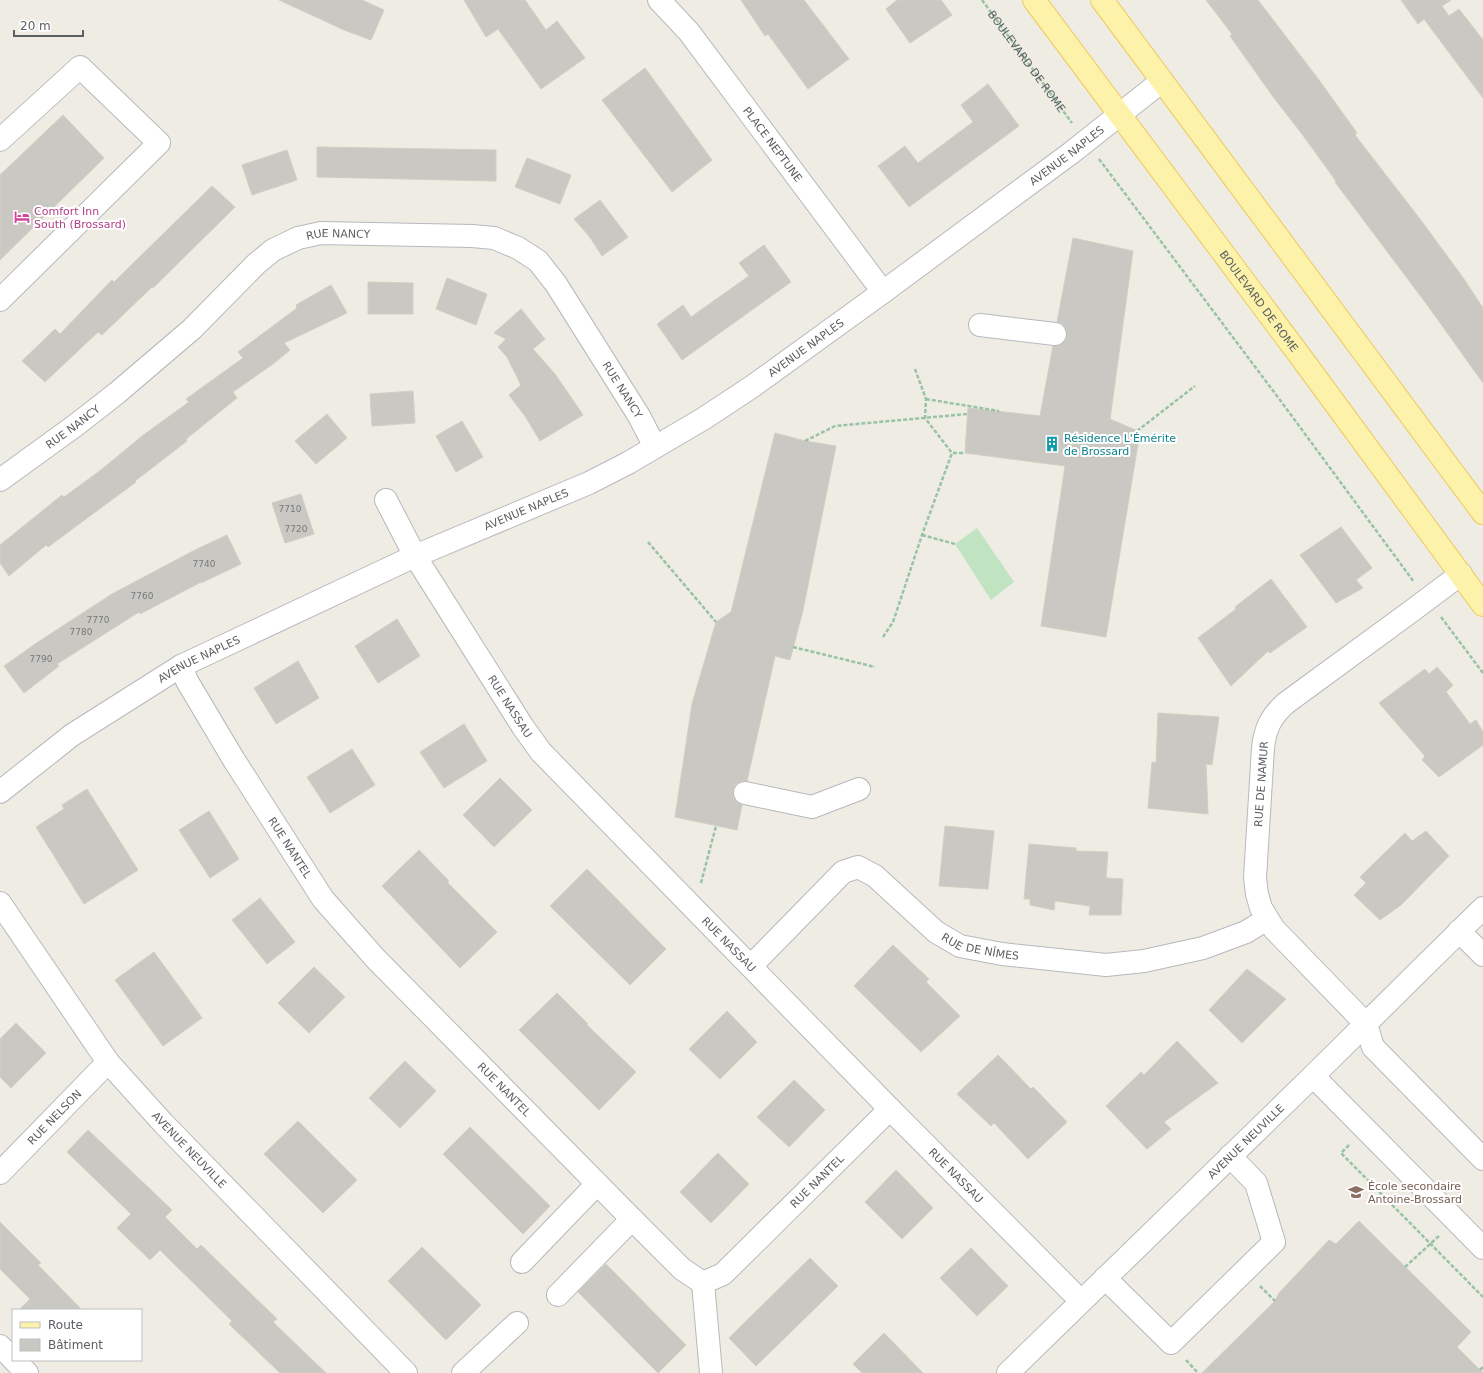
<svg xmlns="http://www.w3.org/2000/svg" width="1483" height="1373" font-family="'DejaVu Sans',sans-serif">
	<style>
		.green { fill: #c0e4c2 }
		.building { fill: #cac8c2; stroke: #d2cec2 }
		.lines { fill: none; stroke-linecap: round; stroke-linejoin: round }
		.minor-casing { stroke: #b6b9bd; stroke-width: 24 }
		.major-casing { stroke: #edca5d; stroke-width: 24 }
		.path { stroke: #98c3a6; stroke-width: 2.5; stroke-dasharray: 4 2; stroke-linecap: butt }
		.minor { stroke: #fff; stroke-width: 22 }
		.major { stroke: #fcf2a9; stroke-width: 22 }
		.path-bridge { stroke: #98c3a6; stroke-width: 2.5; stroke-dasharray: 4 2; stroke-linecap: butt }
		.labels { text-anchor: middle; stroke-width: 4; stroke-linejoin: round; paint-order: stroke }
		.number-label { font-size: 9px; fill: #77797b }
		.street-label { font-size: 11px; fill: #5b5f63; stroke: #fff }
		.hotel-label { font-size: 11px; fill: #b23c85; stroke: #fff; text-anchor: start }
		.culture-label { font-size: 11px; fill: #0d838f; stroke: #fff; text-anchor: start }
		.education-label { font-size: 11px; fill: #785e54; stroke: #fff; text-anchor: start }
	</style>
	<rect width="100%" height="100%" fill="#eeece3"/>
	<path class="green" d="M 977,528 L 1014,582 L 991,600 L 955,544 Z"/>
	<g class="building">
		<path d="M 279,0 L 362,0 L 384,10 L 371,40 L 344,30 Z"/>
		<path d="M 464,0 L 525,0 L 546,30 L 557,21 L 585,58 L 541,89 L 498,29 L 486,37 Z"/>
		<path d="M 741,0 L 804,0 L 849,59 L 808,89 L 768,34 L 765,36 Z"/>
		<path d="M 897,0 L 941,0 L 952,15 L 910,43 L 886,9 Z"/>
		<path d="M 1206,0 L 1258,0 L 1319,80 L 1357,133 L 1355,135 L 1423,223 L 1464,279 L 1483,308 L 1483,383 L 1428,306 L 1335,182 L 1336,181 L 1302,134 L 1274,98 L 1230,36 L 1232,34 Z"/>
		<path d="M 1401,0 L 1451,0 L 1442,6 L 1449,16 L 1459,9 L 1483,40 L 1483,98 L 1424,19 L 1418,24 Z"/>
		<path d="M 645,68 L 712,160 L 672,192 L 602,100 Z"/>
		<path d="M 988,84 L 1019,126 L 909,207 L 878,166 L 905,146 L 918,163 L 973,122 L 961,105 Z"/>
		<path d="M 63,115 L 104,158 L 0,260 L 0,175 Z"/>
		<path d="M 317,147 L 496,150 L 496,181 L 317,177 Z"/>
		<path d="M 287,150 L 297,180 L 252,195 L 242,165 Z"/>
		<path d="M 527,158 L 571,175 L 560,204 L 515,187 Z"/>
		<path d="M 212,186 L 235,207 L 153,288 L 152,287 L 102,335 L 98,332 L 45,382 L 22,361 L 55,329 L 60,334 L 112,280 L 114,282 Z"/>
		<path d="M 600,200 L 628,237 L 602,256 L 589,236 L 574,219 Z"/>
		<path d="M 1073,238 L 1133,251 L 1110,419 L 1140,432 L 1106,637 L 1041,626 L 1065,466 L 965,453 L 968,408 L 1040,416 L 1053,346 L 1060,345 L 1065,342 L 1067,336 L 1066,329 L 1063,324 L 1057,322 Z"/>
		<path d="M 764,245 L 791,282 L 682,360 L 657,324 L 683,305 L 691,317 L 749,276 L 739,263 Z"/>
		<path d="M 447,278 L 487,294 L 476,325 L 436,309 Z"/>
		<path d="M 368,282 L 413,283 L 413,314 L 368,314 Z"/>
		<path d="M 331,285 L 347,313 L 284,343 L 290,350 L 273,364 L 233,392 L 237,398 L 186,439 L 187,441 L 135,481 L 136,482 L 48,547 L 46,545 L 9,576 L 0,563 L 0,545 L 62,495 L 64,497 L 101,470 L 142,436 L 189,402 L 186,399 L 243,358 L 238,352 L 297,308 L 296,305 Z"/>
		<path d="M 521,309 L 545,339 L 533,349 L 555,374 L 583,415 L 540,441 L 525,416 L 509,395 L 521,385 L 507,357 L 498,347 L 506,339 L 494,333 Z"/>
		<path d="M 413,391 L 415,423 L 372,426 L 370,394 Z"/>
		<path d="M 327,414 L 347,438 L 316,464 L 295,441 Z"/>
		<path d="M 462,421 L 483,457 L 456,472 L 436,436 Z"/>
		<path d="M 775,433 L 805,441 L 836,446 L 803,610 L 790,660 L 775,656 L 747,781 L 741,781 L 735,785 L 733,790 L 733,797 L 737,803 L 742,805 L 737,830 L 675,817 L 692,704 L 716,622 L 731,612 Z"/>
		<path d="M 301,494 L 314,534 L 285,543 L 272,503 Z"/>
		<path d="M 1341,527 L 1372,568 L 1356,580 L 1363,588 L 1336,603 L 1300,555 Z"/>
		<path d="M 227,535 L 241,564 L 201,583 L 201,582 L 140,614 L 139,612 L 57,664 L 59,666 L 24,693 L 4,666 L 38,642 L 112,594 L 195,550 Z"/>
		<path d="M 1271,579 L 1307,627 L 1270,653 L 1268,651 L 1231,686 L 1198,638 L 1236,609 L 1235,607 Z"/>
		<path d="M 397,619 L 420,656 L 378,683 L 355,646 Z"/>
		<path d="M 298,661 L 319,698 L 276,724 L 254,688 Z"/>
		<path d="M 1437,667 L 1453,685 L 1446,692 L 1470,724 L 1476,720 L 1483,732 L 1483,745 L 1439,777 L 1422,760 L 1425,756 L 1379,703 L 1425,669 L 1429,674 Z"/>
		<path d="M 1158,713 L 1219,717 L 1212,765 L 1206,764 L 1208,814 L 1148,808 L 1152,762 L 1156,763 Z"/>
		<path d="M 464,724 L 487,761 L 444,788 L 420,752 Z"/>
		<path d="M 352,749 L 375,785 L 330,813 L 307,777 Z"/>
		<path d="M 500,778 L 532,810 L 494,847 L 463,815 Z"/>
		<path d="M 87,789 L 138,870 L 84,904 L 36,827 L 64,809 L 62,805 Z"/>
		<path d="M 209,811 L 239,859 L 210,878 L 179,830 Z"/>
		<path d="M 945,826 L 994,831 L 988,889 L 939,886 Z"/>
		<path d="M 1426,831 L 1449,856 L 1401,905 L 1380,920 L 1354,895 L 1366,883 L 1360,877 L 1405,833 L 1412,841 Z"/>
		<path d="M 1029,844 L 1076,848 L 1076,851 L 1108,852 L 1106,878 L 1123,879 L 1121,915 L 1089,915 L 1090,906 L 1055,901 L 1054,910 L 1030,905 L 1030,899 L 1024,899 Z"/>
		<path d="M 419,850 L 449,881 L 447,882 L 497,932 L 460,968 L 382,886 Z"/>
		<path d="M 587,869 L 666,949 L 630,985 L 550,906 Z"/>
		<path d="M 260,898 L 295,942 L 267,964 L 232,920 Z"/>
		<path d="M 893,945 L 929,979 L 926,982 L 960,1016 L 921,1052 L 854,986 Z"/>
		<path d="M 154,952 L 202,1018 L 163,1046 L 115,980 Z"/>
		<path d="M 314,967 L 345,997 L 309,1033 L 278,1003 Z"/>
		<path d="M 1247,969 L 1286,999 L 1242,1043 L 1209,1010 Z"/>
		<path d="M 557,993 L 588,1024 L 587,1025 L 636,1072 L 599,1110 L 519,1030 Z"/>
		<path d="M 727,1011 L 757,1042 L 720,1079 L 689,1049 Z"/>
		<path d="M 16,1023 L 46,1053 L 11,1088 L 0,1077 L 0,1039 Z"/>
		<path d="M 1177,1041 L 1218,1083 L 1164,1122 L 1171,1129 L 1147,1149 L 1106,1106 L 1141,1072 L 1144,1075 Z"/>
		<path d="M 998,1055 L 1031,1089 L 1033,1087 L 1067,1122 L 1028,1159 L 994,1123 L 991,1126 L 957,1094 Z"/>
		<path d="M 405,1061 L 436,1091 L 400,1128 L 369,1098 Z"/>
		<path d="M 794,1080 L 825,1110 L 789,1147 L 757,1117 Z"/>
		<path d="M 298,1121 L 357,1180 L 323,1213 L 264,1154 Z"/>
		<path d="M 470,1127 L 550,1206 L 523,1234 L 443,1154 Z"/>
		<path d="M 88,1130 L 172,1210 L 165,1217 L 197,1249 L 201,1245 L 242,1285 L 277,1319 L 273,1322 L 326,1373 L 280,1373 L 229,1324 L 232,1321 L 160,1250 L 150,1260 L 117,1228 L 131,1214 L 67,1152 Z"/>
		<path d="M 718,1153 L 749,1184 L 711,1223 L 680,1192 Z"/>
		<path d="M 896,1170 L 933,1208 L 902,1239 L 865,1202 Z"/>
		<path d="M 1359,1221 L 1471,1332 L 1457,1347 L 1483,1373 L 1202,1373 L 1275,1301 L 1279,1293 L 1329,1240 L 1336,1244 Z"/>
		<path d="M 0,1222 L 41,1263 L 38,1265 L 82,1310 L 19,1310 L 30,1299 L 0,1269 Z"/>
		<path d="M 422,1247 L 481,1305 L 446,1340 L 388,1281 Z"/>
		<path d="M 971,1248 L 1008,1286 L 977,1316 L 940,1278 Z"/>
		<path d="M 810,1258 L 838,1286 L 756,1366 L 729,1338 Z"/>
		<path d="M 606,1264 L 686,1345 L 658,1373 L 578,1292 Z"/>
		<path d="M 884,1333 L 923,1373 L 862,1373 L 853,1364 Z"/>
	</g>
	<g class="lines">
		<defs>
			<g id="minor">
				<path id="s2" d="M 659,0 L 689,32 L 883,292"/>
				<path d="M 0,140 L 80,67 L 159,143 L 0,300"/>
				<path d="M 980,325 L 1055,334"/>
				<path id="s3" d="M 0,480 L 76,425 L 117,393 L 192,329 L 256,264 L 273,250 L 298,238 L 321,233 L 472,236 L 494,238 L 518,248 L 538,261 L 556,284 L 639,416 L 655,447"/>
				<path id="s4" d="M 386,500 L 415,556 L 523,727 L 541,752 L 890,1109 L 1081,1301"/>
				<path d="M 1461,574 L 1413,610 L 1286,703 C 1271,716 1265,729 1263,748 L 1255,878 L 1257,894 L 1261,908 L 1274,929 L 1366,1024 L 1373,1047 L 1483,1159"/>
				<path id="s5" d="M 181,666 L 187,681 L 234,760 L 323,899 L 375,958 L 632,1219 L 682,1269 L 703,1283 L 723,1274 L 890,1109"/>
				<path id="s6" d="M 0,792 L 72,735 L 181,666 L 415,556 L 589,483 L 628,463 L 703,419 L 753,386 L 883,292 L 1071,153 L 1162,81"/>
				<path d="M 745,793 L 812,807 L 859,789"/>
				<path id="s7" d="M 0,903 L 108,1062 L 163,1123 L 406,1373"/>
				<path d="M 1459,931 L 1483,955"/>
				<path id="s8" d="M 751,966 L 843,872 L 858,867 L 875,876 L 936,932 L 960,946 L 1002,954 L 1106,965 L 1144,961 L 1203,948 L 1246,932 L 1267,919"/>
				<path d="M 1313,1076 L 1483,1248"/>
				<path id="s9" d="M 0,1173 L 108,1062"/>
				<path d="M 522,1262 L 597,1184"/>
				<path d="M 1105,1278 L 1171,1343 L 1274,1242 L 1256,1183 L 1230,1156"/>
				<path d="M 703,1283 L 711,1373"/>
				<path d="M 558,1295 L 632,1219"/>
				<path d="M 0,1346 L 13,1359"/>
				<path d="M 14,1360 L 27,1373"/>
				<path d="M 463,1373 L 517,1323"/>
				<path id="s10" d="M 1008,1373 L 1313,1076 L 1483,908"/>
			</g>
			<g id="major">
				<path id="s11" d="M 1034,0 L 1306,364 L 1483,605"/>
				<path d="M 1102,0 L 1483,513"/>
			</g>
		</defs>
		<use href="#minor" class="minor-casing"/>
		<use href="#major" class="major-casing"/>
		<g class="path">
			<path id="s1" d="M 982,0 L 1072,123"/>
			<path d="M 1099,159 L 1280,400 L 1414,582"/>
			<path d="M 915,369 L 926,399 L 925,418 L 952,453"/>
			<path d="M 926,399 L 999,411"/>
			<path d="M 1137,431 L 1195,386"/>
			<path d="M 922,535 L 955,544"/>
			<path d="M 648,542 L 716,622"/>
			<path d="M 1441,617 L 1483,673"/>
			<path d="M 883,637 L 893,622 L 923,532 L 952,453 L 965,453"/>
			<path d="M 793,647 L 875,667"/>
			<path d="M 701,883 L 716,826"/>
			<path d="M 1349,1145 L 1341,1153 L 1483,1297"/>
			<path d="M 1405,1267 L 1440,1235"/>
			<path d="M 1260,1286 L 1275,1301"/>
			<path d="M 1186,1360 L 1198,1373"/>
			<path d="M 1480,1370 L 1483,1367"/>
		</g>
		<use href="#minor" class="minor"/>
		<use href="#major" class="major"/>
		<path class="path-bridge" d="M 805,441 L 835,426 L 967,414"/>
	</g>
	<defs>
		<symbol id="hotel-bare" viewBox="-9 -9 18 18"><path d="M-6-4.5h1.5V1H6V5H4.5V3h-9V5H-6ZM-4 0a1.8 1.8 0 1 1 3.6 0ZM.5 0V-2.5h3Q6-2.5 6 0Z" fill="#d1479c" stroke="#fff" stroke-width="2.5" paint-order="stroke"/></symbol>
		<symbol id="building-bare" viewBox="-9 -9 18 18"><path d="M-4-6H4V6H1V3H-1V6H-4ZM-2.5-4.3h1.7v1.8h-1.7ZM.8-4.3h1.7v1.8H.8ZM-2.5-1h1.7V.8h-1.7ZM.8-1h1.7V.8H.8Z" fill="#0f9aa8" stroke="#fff" stroke-width="2.5" paint-order="stroke"/></symbol>
		<symbol id="school-bare" viewBox="-9 -9 18 18"><path d="M0-5L7-2L0 1L-7-2ZM-4 1L0 2.5L4 1V4Q0 6-4 4Z" fill="#8d6e63" stroke="#fff" stroke-width="2.5" paint-order="stroke"/></symbol>
	</defs>
	<g fill-rule="evenodd">
		<use href="#hotel-bare" x="11" y="206" width="22" height="22"/>
		<use href="#building-bare" x="1041" y="433" width="22" height="22"/>
		<use href="#school-bare" x="1345" y="1181" width="22" height="22"/>
	</g>
	<g class="labels">
		<g class="number-label">
			<text x="290" y="512">7710</text>
			<text x="296" y="532">7720</text>
			<text x="204" y="567">7740</text>
			<text x="142" y="599">7760</text>
			<text x="98" y="623">7770</text>
			<text x="81" y="635">7780</text>
			<text x="41" y="662">7790</text>
		</g>
		<g class="street-label">
			<text dy="4" stroke="none"><textPath href="#s1" startOffset="76">BOULEVARD DE ROME</textPath></text>
			<text dy="4" stroke="none"><textPath href="#s2" startOffset="184">PLACE NEPTUNE</textPath></text>
			<text dy="4" stroke="none"><textPath href="#s6" startOffset="1248">AVENUE NAPLES</textPath></text>
			<text dy="4" stroke="none"><textPath href="#s3" startOffset="426">RUE NANCY</textPath></text>
			<text dy="4" stroke="none"><textPath href="#s11" startOffset="376">BOULEVARD DE ROME</textPath></text>
			<text dy="4" stroke="none"><textPath href="#s6" startOffset="924">AVENUE NAPLES</textPath></text>
			<text dy="4" stroke="none"><textPath href="#s3" startOffset="786">RUE NANCY</textPath></text>
			<text dy="4" stroke="none"><textPath href="#s3" startOffset="90">RUE NANCY</textPath></text>
			<text dy="4" stroke="none"><textPath href="#s6" startOffset="600">AVENUE NAPLES</textPath></text>
			<text dy="4" stroke="none"><textPath href="#s6" startOffset="240">AVENUE NAPLES</textPath></text>
			<text dy="4" stroke="none"><textPath href="#s4" startOffset="241">RUE NASSAU</textPath></text>
			<text transform="translate(1261 784) rotate(-86)" y="4">RUE DE NAMUR</text>
			<text dy="4" stroke="none"><textPath href="#s5" startOffset="212">RUE NANTEL</textPath></text>
			<text dy="4" stroke="none"><textPath href="#s4" startOffset="565">RUE NASSAU</textPath></text>
			<text dy="4" stroke="none"><textPath href="#s8" startOffset="297">RUE DE NÎMES</textPath></text>
			<text dy="4" stroke="none"><textPath href="#s5" startOffset="536">RUE NANTEL</textPath></text>
			<text dy="4" stroke="none"><textPath href="#s9" startOffset="78">RUE NELSON</textPath></text>
			<text dy="4" stroke="none"><textPath href="#s10" startOffset="332">AVENUE NEUVILLE</textPath></text>
			<text dy="4" stroke="none"><textPath href="#s7" startOffset="312">AVENUE NEUVILLE</textPath></text>
			<text dy="4" stroke="none"><textPath href="#s4" startOffset="889">RUE NASSAU</textPath></text>
			<text dy="4" stroke="none"><textPath href="#s5" startOffset="968">RUE NANTEL</textPath></text>
		</g>
		<g class="hotel-label">
			<text x="34" y="215">Comfort Inn<tspan x="34" dy="13">South (Brossard)</tspan></text>
		</g>
		<g class="culture-label">
			<text x="1064" y="442">Résidence L'Émérite<tspan x="1064" dy="13">de Brossard</tspan></text>
		</g>
		<g class="education-label">
			<text x="1368" y="1190">École secondaire<tspan x="1368" dy="13">Antoine-Brossard</tspan></text>
		</g>
	</g>
	<rect x="12" y="1309" width="130" height="52" fill="#ffffff" stroke="#bdbfc1"/>
	<rect x="20" y="1322" width="20" height="6" fill="#fcf2a9" stroke="#bdbfc1"/>
	<text x="48" y="1329" font-size="12" fill="#5b5f63">Route</text>
	<rect x="20" y="1339" width="20" height="12" fill="#cac8c2" stroke="#bdbfc1"/>
	<text x="48" y="1349" font-size="12" fill="#5b5f63">Bâtiment</text>
	<path d="M14 30v6h69v-6" fill="none" stroke="#5b5f63" stroke-width="2"/>
	<text x="20" y="30" font-size="12" fill="#5b5f63" stroke="#ffffff" stroke-width="3" paint-order="stroke">20 m</text>
</svg>
